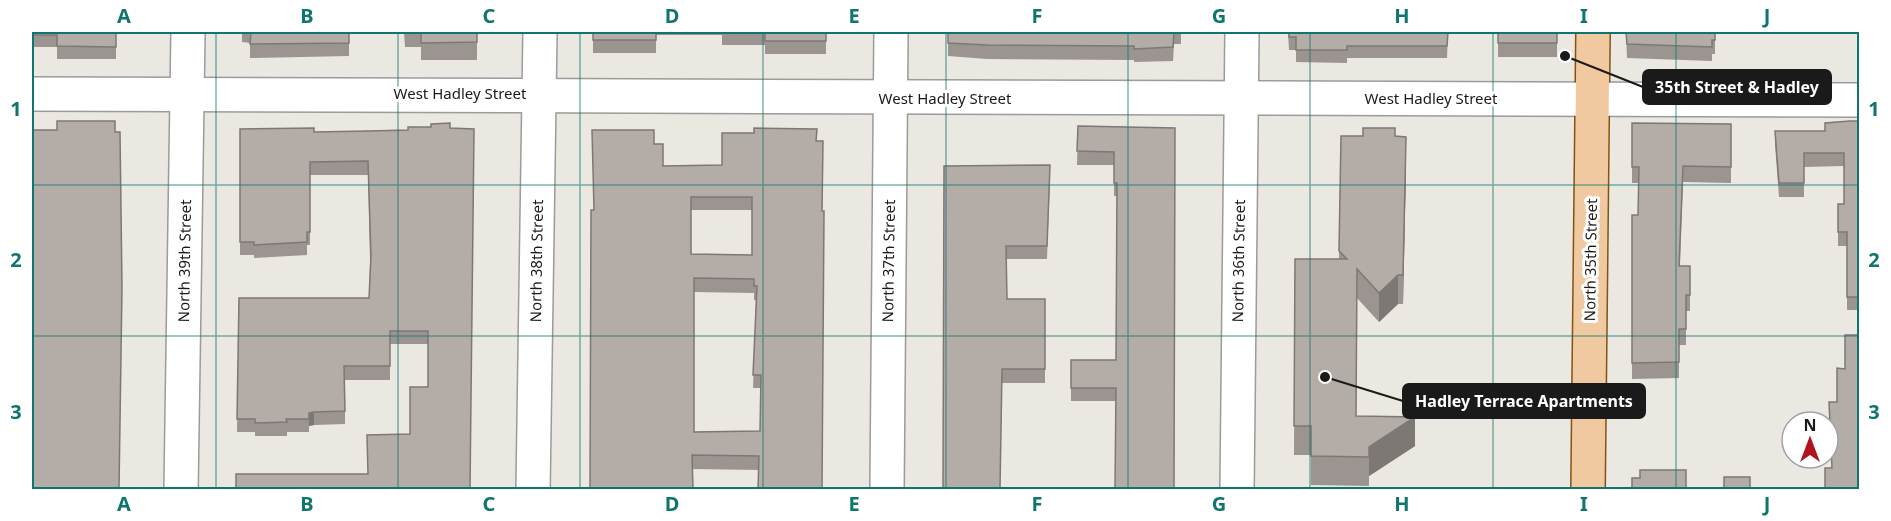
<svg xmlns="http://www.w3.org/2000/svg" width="1891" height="521" font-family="'Noto Sans',sans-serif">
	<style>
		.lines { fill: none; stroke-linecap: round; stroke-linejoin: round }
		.minor-casing { stroke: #9b9b9b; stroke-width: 36 }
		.major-casing { stroke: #815410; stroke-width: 36 }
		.minor { stroke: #fff; stroke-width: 33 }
		.major { stroke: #f1c9a0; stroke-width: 33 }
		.wall { fill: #9b9490; fill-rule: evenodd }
		.shaded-wall { fill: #7e7875 }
		.building { fill: #b4aca7; stroke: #7e7875; stroke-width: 1.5; fill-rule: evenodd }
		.grid { fill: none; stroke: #0f766e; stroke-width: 1.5; stroke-opacity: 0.55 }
		.labels { text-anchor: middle; stroke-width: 6; stroke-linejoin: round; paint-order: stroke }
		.street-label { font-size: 15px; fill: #1a1a1a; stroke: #fff }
		.leader { fill: none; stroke: #1a1a1a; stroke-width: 2 }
		.callout-dot { fill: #1a1a1a; stroke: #fff; stroke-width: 2 }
		.callout { fill: #1a1a1a; stroke: #1a1a1a; stroke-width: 2 }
		.callout-label { font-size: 16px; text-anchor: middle; font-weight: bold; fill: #fff }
		.neatline { fill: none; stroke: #0f766e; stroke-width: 2 }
		.grid-label { font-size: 20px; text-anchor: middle; font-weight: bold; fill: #0f766e }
	</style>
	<rect width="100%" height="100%" fill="#ebe7e1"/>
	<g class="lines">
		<defs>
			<g id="minor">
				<path d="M 32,94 L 1860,100"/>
				<path d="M 181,490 L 188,32"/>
				<path d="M 533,490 L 540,32"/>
				<path d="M 887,490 L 891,32"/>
				<path d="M 1237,490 L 1242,32"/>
			</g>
			<path id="major" d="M 1588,490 L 1593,32"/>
		</defs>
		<use href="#minor" class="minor-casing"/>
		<use href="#major" class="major-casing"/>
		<use href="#minor" class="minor"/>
		<use href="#major" class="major"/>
	</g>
	<g class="wall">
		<path d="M 32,32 L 116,32 L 116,59 L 57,59 L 57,47 L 32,47 Z"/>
		<path d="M 242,32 L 349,32 L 349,56 L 250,58 L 250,43 L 242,42 Z"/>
		<path d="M 404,32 L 477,32 L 477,60 L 421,60 L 421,47 L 405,47 Z"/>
		<path d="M 593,32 L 826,32 L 826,54 L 765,54 L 765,45 L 722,45 L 722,35 L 656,35 L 656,53 L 593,53 Z"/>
		<path d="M 948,32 L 1181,32 L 1181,44 L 1174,44 L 1173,61 L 1134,62 L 1134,60 L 987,59 L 948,56 Z"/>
		<path d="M 1288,32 L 1448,32 L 1447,58 L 1347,58 L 1347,63 L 1296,62 L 1296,50 L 1289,50 Z"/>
		<rect x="1498" y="32" width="59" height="25"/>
		<path d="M 1626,32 L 1715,32 L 1715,54 L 1712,54 L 1712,61 L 1627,58 Z"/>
		<path d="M 1860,121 L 1860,310 L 1847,310 L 1847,246 L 1838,246 L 1838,204 L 1844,204 L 1844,166 L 1804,167 L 1804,197 L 1779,197 L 1775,145 L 1775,131 L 1825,131 Z"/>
		<path d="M 1632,123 L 1731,124 L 1731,183 L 1683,182 L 1680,266 L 1690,266 L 1690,311 L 1686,311 L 1686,345 L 1679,345 L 1679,378 L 1632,379 L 1632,215 L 1638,215 L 1639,183 L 1632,183 Z"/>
		<path d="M 1078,126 L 1175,128 L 1116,401 L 1071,401 L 1071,360 L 1116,360 L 1117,196 L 1114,196 L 1114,165 L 1077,165 Z"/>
		<path d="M 240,129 L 314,132 L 408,130 L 470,489 L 367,474 L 410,434 L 428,387 L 428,344 L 390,344 L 390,380 L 345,380 L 345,424 L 314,425 L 309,426 L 309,432 L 287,432 L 287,436 L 255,436 L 255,432 L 237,432 L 239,298 L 369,298 L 370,262 L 368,175 L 310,175 L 310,245 L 307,245 L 307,255 L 254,258 L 254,255 L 240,255 Z"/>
		<path d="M 817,129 L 759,470 L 692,469 L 594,210 L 654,144 L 663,166 L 722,165 L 754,133 ZM 691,210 L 752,210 L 752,255 L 691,254 ZM 694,292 L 754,293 L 754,300 L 756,300 L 753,388 L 761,388 L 760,431 L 694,432 Z"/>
		<path d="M 1341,136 L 1395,136 L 1406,166 L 1403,304 L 1398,304 L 1379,322 L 1357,298 L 1356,416 L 1415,446 L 1369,476 L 1369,486 L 1311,485 L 1311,455 L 1294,455 L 1295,259 L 1339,259 Z"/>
		<path d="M 944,166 L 1050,178 L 1047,259 L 1006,259 L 1007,299 L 1045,299 L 1045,383 L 1002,383 Z"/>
	</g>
	<g class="shaded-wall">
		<path d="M 1406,137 L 1406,166 L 1403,304 L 1403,275 Z"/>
		<path d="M 1398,275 L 1398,304 L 1379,322 L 1379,293 Z"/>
		<path d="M 314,412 L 314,425 L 309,426 L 309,413 Z"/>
		<path d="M 1415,417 L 1415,446 L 1369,476 L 1369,447 Z"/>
	</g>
	<g class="building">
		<path d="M 32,32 L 116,32 L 116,47 L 57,46 L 57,35 L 32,35 Z"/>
		<path d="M 251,32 L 349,32 L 349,43 L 250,44 Z"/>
		<path d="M 421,32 L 477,32 L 477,42 L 421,43 Z"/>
		<rect x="593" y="32" width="63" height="8"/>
		<path d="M 722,32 L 826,32 L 826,41 L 765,41 L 765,32 Z"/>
		<path d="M 948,32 L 1174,32 L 1173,47 L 1134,49 L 1134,46 L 987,45 L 948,43 Z"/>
		<path d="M 1289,32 L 1448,32 L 1447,46 L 1347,46 L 1347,50 L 1296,50 L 1296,37 L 1289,37 Z"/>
		<rect x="1498" y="32" width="59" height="11"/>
		<path d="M 1626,32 L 1715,32 L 1715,40 L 1712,40 L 1712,47 L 1627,44 Z"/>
		<path d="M 57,121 L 115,121 L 115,132 L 120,132 L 122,287 L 119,489 L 32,489 L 32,130 L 57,130 Z"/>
		<path d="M 1850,121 L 1860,121 L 1860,297 L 1847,297 L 1847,232 L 1838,232 L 1838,204 L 1844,204 L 1844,153 L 1804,153 L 1804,183 L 1779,183 L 1775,131 L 1825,131 L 1825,123 Z"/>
		<path d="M 450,123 L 450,128 L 474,129 L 470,489 L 236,489 L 236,474 L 368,474 L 367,435 L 410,434 L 410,387 L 428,387 L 428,331 L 390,331 L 390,366 L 344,366 L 345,411 L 314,412 L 309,413 L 309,419 L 286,419 L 287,422 L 255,423 L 255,419 L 237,419 L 239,298 L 369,298 L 371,256 L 368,161 L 310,162 L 310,232 L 307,232 L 307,242 L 254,245 L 254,242 L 240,242 L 240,129 L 314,128 L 314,132 L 369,131 L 408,130 L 408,127 L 431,127 L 431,124 Z"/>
		<path d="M 1632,123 L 1731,124 L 1731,167 L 1683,166 L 1679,266 L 1690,266 L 1690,295 L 1686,295 L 1686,329 L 1679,329 L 1679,362 L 1632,363 L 1632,215 L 1638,215 L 1639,167 L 1632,167 Z"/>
		<path d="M 1078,126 L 1175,128 L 1174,489 L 1115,489 L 1116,388 L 1071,388 L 1071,360 L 1116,360 L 1117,183 L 1114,183 L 1114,152 L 1077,151 Z"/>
		<path d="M 754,128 L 817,129 L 816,141 L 823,141 L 822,211 L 824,211 L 822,489 L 758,489 L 759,456 L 692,455 L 693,489 L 590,489 L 591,210 L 594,210 L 592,130 L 654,130 L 654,144 L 663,144 L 663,166 L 722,165 L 722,133 L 754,133 ZM 691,197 L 752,197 L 752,255 L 691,254 ZM 694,278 L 754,279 L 754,286 L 757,286 L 753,375 L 761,375 L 760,431 L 694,432 Z"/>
		<path d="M 1363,128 L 1395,128 L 1395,136 L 1406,137 L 1403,275 L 1398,275 L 1379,293 L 1357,269 L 1356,416 L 1415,417 L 1369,447 L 1369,457 L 1311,456 L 1311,426 L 1294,426 L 1295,259 L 1347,259 L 1339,251 L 1341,136 L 1363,136 Z"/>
		<path d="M 1050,165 L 1047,246 L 1006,246 L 1007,299 L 1045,299 L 1045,369 L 1002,369 L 1000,489 L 943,489 L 944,166 Z"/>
		<path d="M 1845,335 L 1860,335 L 1860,489 L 1825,489 L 1825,468 L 1832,468 L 1829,402 L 1837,402 L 1837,368 L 1845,369 Z"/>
		<path d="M 1640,470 L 1686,470 L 1686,489 L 1632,489 L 1632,478 L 1640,478 Z"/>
		<rect x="1724" y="477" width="26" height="12"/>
	</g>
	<path class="grid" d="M 216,32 L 216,490M 398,32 L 398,490M 580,32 L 580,490M 763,32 L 763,490M 946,32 L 946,490M 1128,32 L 1128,490M 1310,32 L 1310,490M 1493,32 L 1493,490M 1676,32 L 1676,490M 32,185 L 1860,185M 32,336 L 1860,336"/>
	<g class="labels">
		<g class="street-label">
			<text x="460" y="99">West Hadley Street</text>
			<text x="945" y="104">West Hadley Street</text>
			<text x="1431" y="104">West Hadley Street</text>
			<text transform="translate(1591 260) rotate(-89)" y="5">North 35th Street</text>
			<text transform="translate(185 261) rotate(-89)" y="5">North 39th Street</text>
			<text transform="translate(537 261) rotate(-89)" y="5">North 38th Street</text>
			<text transform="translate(889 261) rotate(-89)" y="5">North 37th Street</text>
			<text transform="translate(1239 261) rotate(-89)" y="5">North 36th Street</text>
		</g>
	</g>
	<path class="leader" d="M1565 56L1643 87M1325 377L1403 401"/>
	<g class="callout-dot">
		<circle cx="1565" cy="56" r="6"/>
		<circle cx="1325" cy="377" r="6"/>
	</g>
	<g class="callout">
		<rect x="1643" y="70" width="188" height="34" rx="6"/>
		<rect x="1403" y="384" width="242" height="34" rx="6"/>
	</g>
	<g class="callout-label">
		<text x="1737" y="93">35th Street &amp; Hadley</text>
		<text x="1524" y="407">Hadley Terrace Apartments</text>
	</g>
	<rect width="1891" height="521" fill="none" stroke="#ffffff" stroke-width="66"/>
	<g transform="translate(1810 440)"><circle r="28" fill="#ffffff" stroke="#a3a3a3" stroke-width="1.5"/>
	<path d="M0-4.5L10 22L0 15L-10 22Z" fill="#b0151f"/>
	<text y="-9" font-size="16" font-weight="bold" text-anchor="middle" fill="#1a1a1a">N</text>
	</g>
	<rect x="33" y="33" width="1825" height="455" class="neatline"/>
	<g class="grid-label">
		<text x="124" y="23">A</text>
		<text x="307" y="23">B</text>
		<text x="489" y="23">C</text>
		<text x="672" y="23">D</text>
		<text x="854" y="23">E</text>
		<text x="1037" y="23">F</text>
		<text x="1219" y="23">G</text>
		<text x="1402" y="23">H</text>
		<text x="1584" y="23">I</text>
		<text x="1767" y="23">J</text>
		<text x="16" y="116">1</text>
		<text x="1874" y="116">1</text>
		<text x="16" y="267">2</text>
		<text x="1874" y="267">2</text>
		<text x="16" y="419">3</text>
		<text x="1874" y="419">3</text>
		<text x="124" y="511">A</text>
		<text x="307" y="511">B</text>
		<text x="489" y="511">C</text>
		<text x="672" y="511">D</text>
		<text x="854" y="511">E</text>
		<text x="1037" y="511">F</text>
		<text x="1219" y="511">G</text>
		<text x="1402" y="511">H</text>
		<text x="1584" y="511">I</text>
		<text x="1767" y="511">J</text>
	</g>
</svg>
